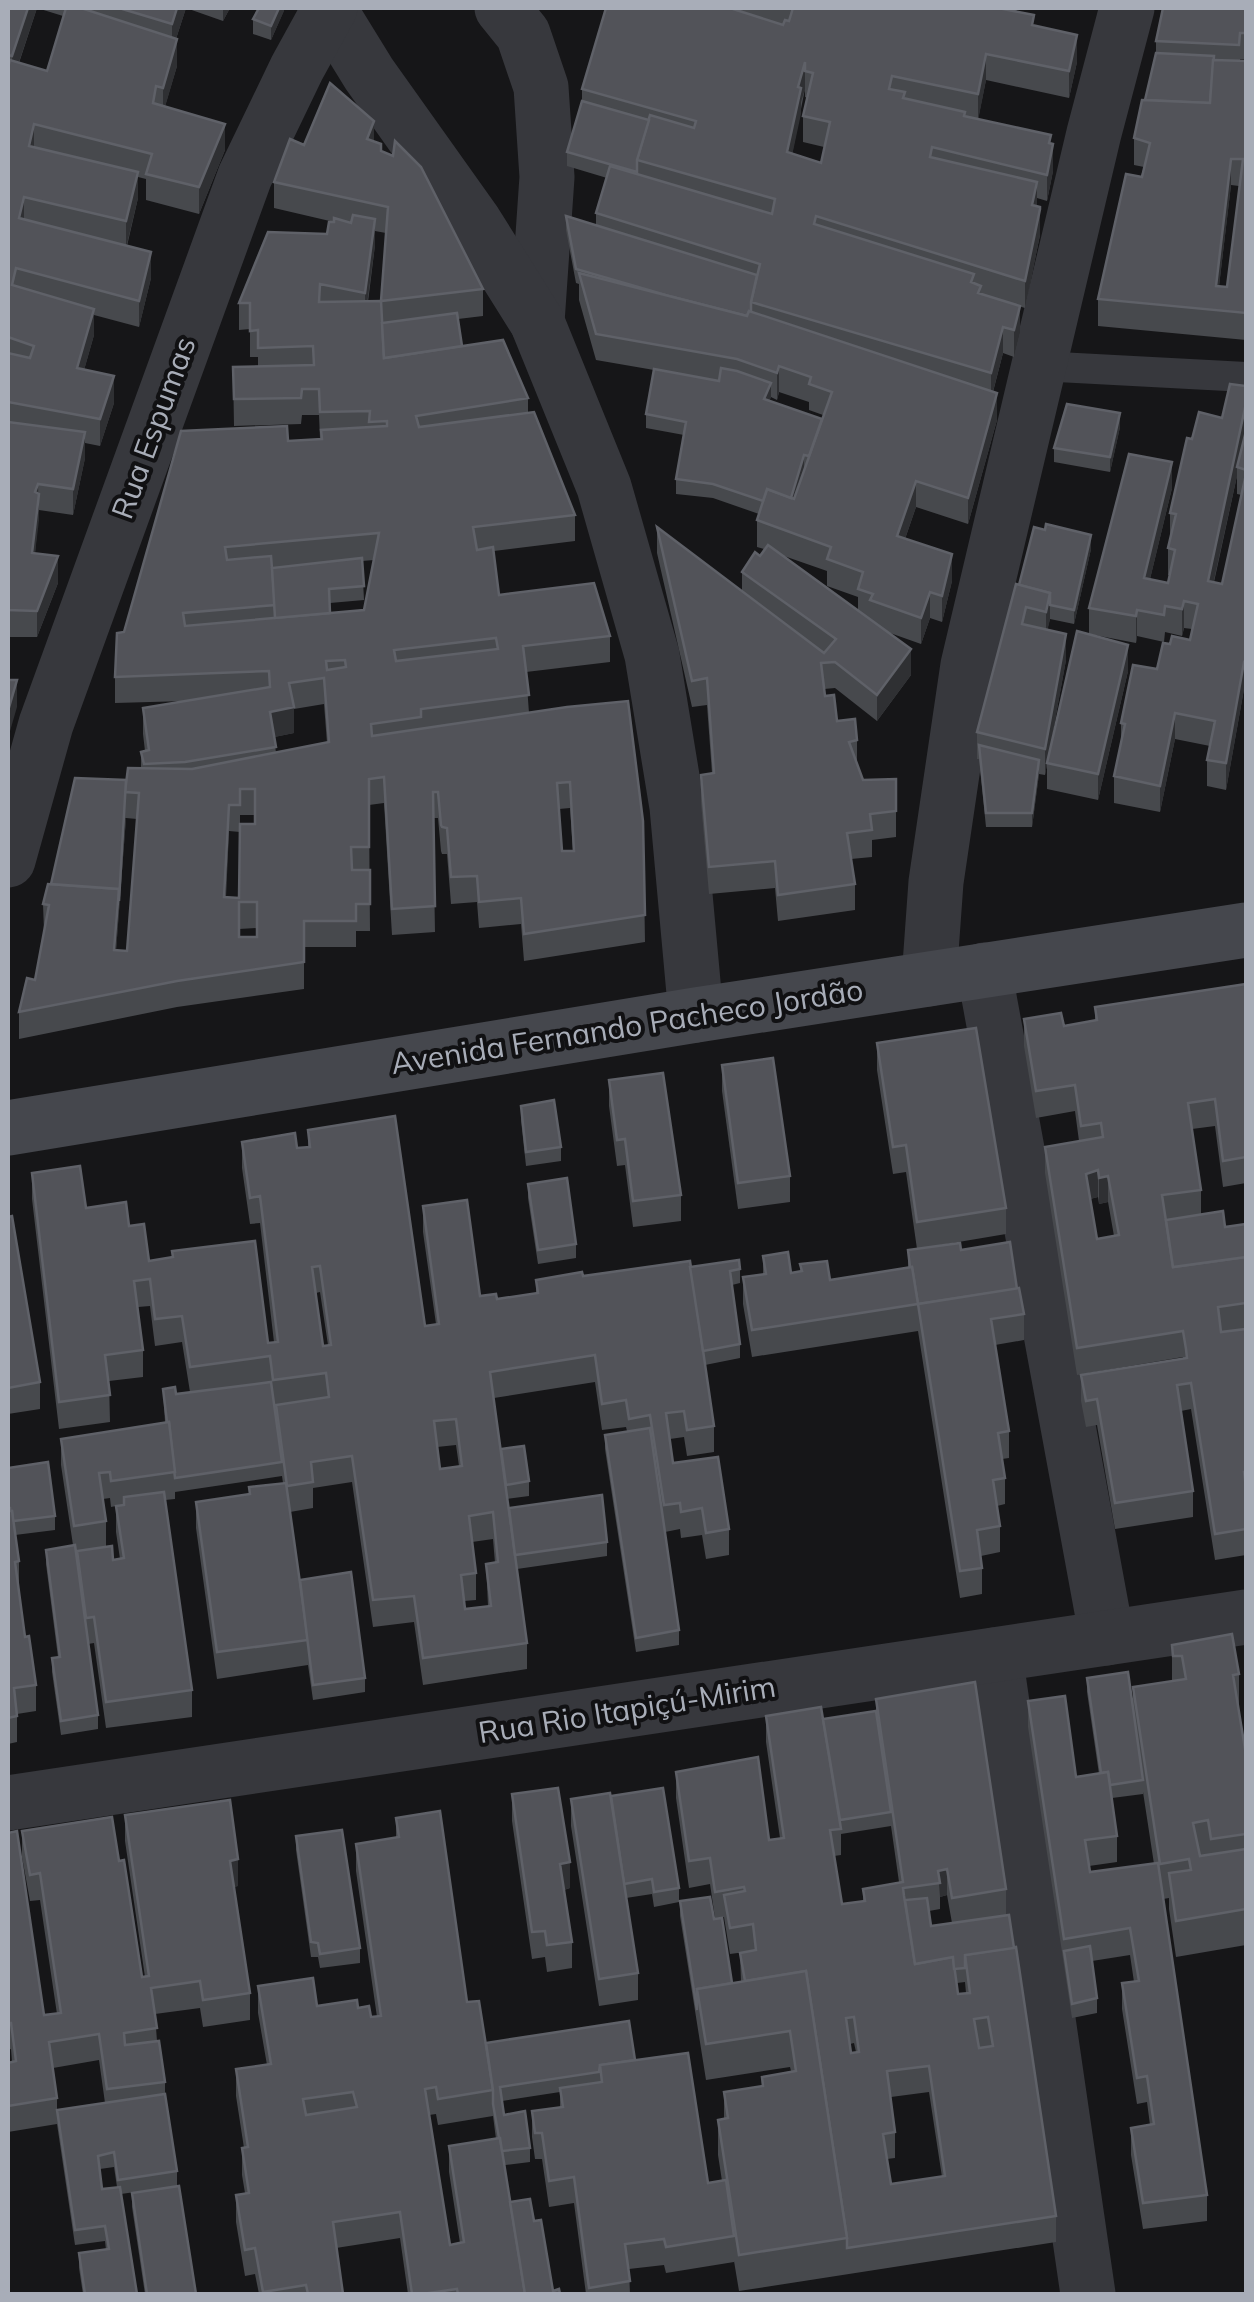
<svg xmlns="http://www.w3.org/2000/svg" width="1254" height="2302" font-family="Mulish,sans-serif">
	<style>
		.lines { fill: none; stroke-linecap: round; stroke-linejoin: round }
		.lane { stroke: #37383d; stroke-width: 30 }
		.street { stroke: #37383d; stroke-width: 55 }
		.secondary { stroke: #45474d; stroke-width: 55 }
		.wall { fill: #47494d; fill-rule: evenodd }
		.shaded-wall { fill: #2f3033 }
		.building { fill: #525359; stroke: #5f6168; stroke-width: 2.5; fill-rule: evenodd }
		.labels { text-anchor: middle; stroke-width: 8; stroke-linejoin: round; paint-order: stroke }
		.street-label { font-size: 30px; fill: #a8adb8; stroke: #111113 }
	</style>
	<rect width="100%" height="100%" fill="#161618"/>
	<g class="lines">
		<path class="lane" d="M 1039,366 L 1246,377"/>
		<g class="street">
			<path d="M 502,8 L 523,34 L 541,87 L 547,177 L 537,322"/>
			<path d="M 329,9 L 369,74 L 475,223 L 537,322 L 604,487 L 652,655 L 677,807 L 696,1015"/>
			<path d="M 8,860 L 46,724 L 245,176 L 297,68 L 330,8"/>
			<path d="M 984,970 L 1107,1638"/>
			<path d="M 929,979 L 936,882 L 968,665 L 1094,133 L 1127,8"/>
			<path d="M 995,1655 L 1088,2294"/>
			<path d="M 8,1803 L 1246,1617"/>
		</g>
		<path class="secondary" d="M 8,1128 L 696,1015 L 1246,930"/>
	</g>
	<g class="wall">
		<path d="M 8,8 L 230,8 L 223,21 L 186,8 L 176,39 L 177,66 L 165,106 L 225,150 L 199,214 L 146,200 L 146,179 L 138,177 L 138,198 L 127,246 L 151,278 L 139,327 L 94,315 L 94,335 L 84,370 L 114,403 L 100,446 L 85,443 L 85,458 L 73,515 L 39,510 L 35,553 L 58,583 L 37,637 L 8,637 ZM 37,8 L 63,16 L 47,71 L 19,63 Z"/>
		<path d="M 259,8 L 285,8 L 271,40 L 253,34 L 253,19 Z"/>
		<path d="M 606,8 L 1003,8 L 1034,26 L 1077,62 L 1069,98 L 986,80 L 978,119 L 1051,144 L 1053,171 L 1047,201 L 1037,198 L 1037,206 L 1040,209 L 1040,235 L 1025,308 L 981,294 L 1020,333 L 1014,357 L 1003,353 L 993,392 L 997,420 L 968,524 L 916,507 L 905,539 L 952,581 L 942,622 L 930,618 L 921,644 L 890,633 L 911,675 L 877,721 L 835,688 L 824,689 L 825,696 L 837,721 L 857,740 L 857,764 L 863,780 L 896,779 L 896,837 L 872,840 L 872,857 L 851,859 L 855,884 L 855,910 L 778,921 L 775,888 L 709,894 L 701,802 L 701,775 L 712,773 L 707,705 L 692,707 L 657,553 L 657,527 L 742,591 L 742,572 L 760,556 L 764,549 L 757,547 L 757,520 L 759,514 L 713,498 L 676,494 L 676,479 L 684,435 L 646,428 L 646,414 L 654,370 L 596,360 L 579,300 L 579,284 L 576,283 L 566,230 L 566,216 L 596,225 L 596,213 L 607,178 L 567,166 L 567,152 L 582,101 L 582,89 ZM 805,89 L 805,97 L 807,98 L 803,116 L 803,142 L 824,147 L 821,163 L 792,154 ZM 779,392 L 809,402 L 809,410 L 823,415 L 822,419 L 769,401 L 771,397 L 777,400 ZM 784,556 L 827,571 L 827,586 L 858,597 L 858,610 Z"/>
		<path d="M 1246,8 L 1246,59 L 1240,59 L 1240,61 L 1246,61 L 1246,340 L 1098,326 L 1098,299 L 1144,167 L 1134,165 L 1134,138 L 1145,100 L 1156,53 L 1156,41 ZM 1231,185 L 1239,186 L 1227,287 L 1219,286 Z"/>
		<path d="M 374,142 L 483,289 L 483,316 L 458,319 L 462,346 L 528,398 L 528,413 L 575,515 L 575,541 L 494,551 L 499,595 L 610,636 L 610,662 L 526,672 L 529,713 L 643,821 L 645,942 L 524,961 L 521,924 L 479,928 L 477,902 L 451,904 L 447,854 L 442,854 L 441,851 L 438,818 L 433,818 L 435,932 L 392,935 L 384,803 L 369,805 L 370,931 L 356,931 L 356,947 L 304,947 L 304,989 L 177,1007 L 19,1039 L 19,1012 L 35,980 L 44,931 L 43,904 L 51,884 L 126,780 L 141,768 L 141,752 L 145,751 L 143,734 L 143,708 L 186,701 L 115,703 L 115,677 L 124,632 L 288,441 L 320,439 L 319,415 L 302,415 L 301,424 L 234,426 L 233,367 L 258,366 L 258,357 L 250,357 L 250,329 L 239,330 L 239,303 L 327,234 L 334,222 L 274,208 L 274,182 L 304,145 ZM 375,231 L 386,233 L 381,301 L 368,302 L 375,245 ZM 374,560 L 364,610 L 330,613 L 330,603 L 364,600 L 362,561 ZM 324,704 L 327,743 L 276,753 L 274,737 L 294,733 L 294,709 ZM 570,808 L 573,851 L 562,851 L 559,809 ZM 240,815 L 255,815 L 255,824 L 240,824 ZM 126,818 L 137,819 L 127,951 L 116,951 ZM 229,831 L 240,832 L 239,898 L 226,897 ZM 257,928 L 257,937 L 239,937 L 239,929 Z"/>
		<path d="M 1120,427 L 1110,472 L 1054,462 L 1054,448 Z"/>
		<path d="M 1246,431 L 1246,689 L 1244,689 L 1226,790 L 1207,786 L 1207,760 L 1210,746 L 1175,739 L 1160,812 L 1114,803 L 1114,776 L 1121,744 L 1121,723 L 1157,669 L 1170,644 L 1190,640 L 1192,629 L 1184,628 L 1182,636 L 1165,632 L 1164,642 L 1137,636 L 1136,643 L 1089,634 L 1089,608 L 1172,488 L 1150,579 L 1168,583 L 1170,575 L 1168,575 L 1168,548 L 1170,538 L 1170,513 L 1192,439 ZM 1237,476 L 1237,494 L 1242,495 L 1222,584 L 1214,582 Z"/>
		<path d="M 1091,549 L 1074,624 L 1050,619 L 1047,630 L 1066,660 L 1045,775 L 1039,774 L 1032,827 L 986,827 L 979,759 L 977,759 L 977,732 L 1019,585 Z"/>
		<path d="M 1128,671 L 1098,800 L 1047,789 L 1047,763 Z"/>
		<path d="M 1246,984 L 1246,1183 L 1223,1187 L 1215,1126 L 1192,1129 L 1201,1190 L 1201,1214 L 1225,1227 L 1246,1224 L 1246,1555 L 1215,1560 L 1191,1409 L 1181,1411 L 1193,1491 L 1193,1517 L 1115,1529 L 1097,1425 L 1086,1427 L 1081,1401 L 1081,1375 L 1183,1359 L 1183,1357 L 1077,1375 L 1045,1173 L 1045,1147 L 1079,1141 L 1075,1111 L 1036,1118 L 1024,1046 L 1024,1019 L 1064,1026 L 1095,1021 L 1095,1007 ZM 1098,1197 L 1099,1204 L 1108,1202 L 1114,1236 L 1097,1239 L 1090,1199 Z"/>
		<path d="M 877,1043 L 1006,1208 L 1006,1234 L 917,1249 L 906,1172 L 893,1174 L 877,1070 Z"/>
		<path d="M 722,1065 L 790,1176 L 790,1202 L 738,1209 L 722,1091 Z"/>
		<path d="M 609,1080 L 681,1195 L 681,1221 L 633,1227 L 625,1165 L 617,1166 L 609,1106 Z"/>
		<path d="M 521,1106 L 561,1147 L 561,1161 L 526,1166 L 521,1120 Z"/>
		<path d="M 308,1130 L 425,1326 L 436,1324 L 423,1232 L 423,1206 L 480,1296 L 497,1299 L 536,1293 L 536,1280 L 690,1267 L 740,1269 L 740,1283 L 732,1285 L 740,1344 L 740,1358 L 705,1365 L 714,1426 L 714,1452 L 687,1456 L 684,1437 L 670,1439 L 673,1463 L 729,1529 L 729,1555 L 706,1559 L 702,1535 L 681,1538 L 680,1529 L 665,1532 L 679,1630 L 679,1645 L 636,1652 L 605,1449 L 605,1435 L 627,1431 L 626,1427 L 602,1430 L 595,1382 L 494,1398 L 501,1449 L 529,1481 L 529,1496 L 507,1499 L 509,1508 L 607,1542 L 607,1556 L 517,1569 L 527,1643 L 527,1669 L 423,1685 L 414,1622 L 373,1627 L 352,1482 L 313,1488 L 313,1508 L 290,1512 L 300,1580 L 365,1678 L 365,1692 L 313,1700 L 308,1665 L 217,1679 L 196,1528 L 196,1502 L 249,1494 L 249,1487 L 283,1483 L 282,1476 L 175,1492 L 175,1499 L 165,1500 L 192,1690 L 192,1717 L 106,1728 L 94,1643 L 88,1644 L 98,1715 L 98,1729 L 61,1735 L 52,1672 L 52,1658 L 58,1657 L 46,1564 L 46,1550 L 73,1545 L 61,1465 L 61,1439 L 165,1422 L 163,1389 L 176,1394 L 190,1392 L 182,1342 L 155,1346 L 150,1306 L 138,1307 L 143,1350 L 143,1377 L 109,1381 L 110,1422 L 59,1429 L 32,1199 L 32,1173 L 86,1208 L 129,1226 L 149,1261 L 172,1257 L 172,1251 L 268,1343 L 274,1342 L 260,1223 L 250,1224 L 242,1168 L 242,1142 L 297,1148 L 308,1147 ZM 320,1292 L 328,1345 L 323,1346 L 316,1293 ZM 456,1445 L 459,1466 L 440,1469 L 437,1447 ZM 110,1498 L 111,1507 L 116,1506 L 116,1532 L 120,1559 L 113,1560 L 106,1547 L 106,1521 L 103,1499 ZM 493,1539 L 495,1563 L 486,1564 L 488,1606 L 465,1609 L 464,1601 L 476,1600 L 476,1573 L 472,1542 Z"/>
		<path d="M 528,1184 L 576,1244 L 576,1258 L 538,1264 L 528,1198 Z"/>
		<path d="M 8,1217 L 40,1382 L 40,1409 L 8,1414 Z"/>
		<path d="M 908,1250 L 961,1250 L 1017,1289 L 1024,1314 L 1024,1340 L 995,1345 L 1009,1431 L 1009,1458 L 1002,1459 L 1005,1478 L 1005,1504 L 997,1506 L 1000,1526 L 1000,1552 L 981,1556 L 982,1568 L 982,1594 L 960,1598 L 918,1331 L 752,1357 L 743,1304 L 743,1277 L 763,1274 L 763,1256 L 791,1273 L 800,1271 L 800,1264 L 830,1280 L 908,1267 Z"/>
		<path d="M 8,1468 L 55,1516 L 55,1530 L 15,1535 L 19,1561 L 19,1588 L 25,1637 L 36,1685 L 36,1711 L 17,1714 L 17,1742 L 8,1744 Z"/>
		<path d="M 1172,1645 L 1239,1674 L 1239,1709 L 1246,1755 L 1246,1945 L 1176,1957 L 1169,1909 L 1169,1898 L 1163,1899 L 1207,2195 L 1207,2221 L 1143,2229 L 1131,2155 L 1131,2128 L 1150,2125 L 1147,2102 L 1137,2104 L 1122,2009 L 1122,1983 L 1134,1982 L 1130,1955 L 1092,1961 L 1097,1998 L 1097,2013 L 1072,2018 L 1028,1727 L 1028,1701 L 1076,1777 L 1099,1774 L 1087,1692 L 1087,1678 L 1133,1706 L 1133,1687 L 1172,1681 ZM 1143,1792 L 1154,1864 L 1090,1872 L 1089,1866 L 1117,1862 L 1117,1836 L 1112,1798 L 1143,1794 Z"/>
		<path d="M 876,1699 L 1006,1889 L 1006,1915 L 1056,2216 L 1056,2242 L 739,2291 L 734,2261 L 734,2262 L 666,2273 L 664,2265 L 629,2269 L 630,2294 L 586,2294 L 574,2203 L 549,2207 L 542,2159 L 535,2159 L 532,2137 L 532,2111 L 560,2107 L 560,2092 L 502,2101 L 504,2115 L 530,2148 L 530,2162 L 505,2165 L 510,2202 L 534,2221 L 553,2291 L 560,2294 L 408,2294 L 400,2238 L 336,2248 L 343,2294 L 259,2294 L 255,2274 L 245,2276 L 236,2222 L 236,2195 L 245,2193 L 242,2175 L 242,2148 L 244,2148 L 236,2096 L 236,2069 L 267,2065 L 258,2013 L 258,1986 L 317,2006 L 358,2008 L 371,2017 L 377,2017 L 356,1871 L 356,1844 L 396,1838 L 396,1818 L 467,2002 L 486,2043 L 635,2060 L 708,2183 L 722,2181 L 718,2155 L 718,2120 L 724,2118 L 724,2092 L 762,2086 L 762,2077 L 791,2071 L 790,2067 L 706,2080 L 680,1916 L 680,1901 L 714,1919 L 732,1983 L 741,1982 L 740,1953 L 753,1951 L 730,1954 L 724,1917 L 715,1918 L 710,1884 L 689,1888 L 676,1798 L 676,1772 L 769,1840 L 780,1838 L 766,1742 L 766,1716 L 823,1719 L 876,1711 ZM 891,1826 L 899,1882 L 863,1889 L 863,1901 L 842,1904 L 834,1856 L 841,1855 L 841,1834 ZM 947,1895 L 952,1923 L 931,1926 L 929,1911 L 940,1909 L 940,1897 ZM 965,1982 L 966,1993 L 958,1994 L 957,1983 ZM 854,2043 L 856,2052 L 851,2053 L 850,2044 ZM 929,2092 L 942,2177 L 891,2184 L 887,2159 L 895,2158 L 895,2132 L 891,2097 ZM 436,2114 L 438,2125 L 493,2116 L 496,2139 L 449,2146 L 449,2172 L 460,2243 L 450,2245 L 429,2115 Z"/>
		<path d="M 512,1794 L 570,1888 L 564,1890 L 572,1942 L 572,1968 L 547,1972 L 545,1957 L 532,1959 L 512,1821 Z"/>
		<path d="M 571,1799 L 679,1888 L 679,1902 L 654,1907 L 652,1894 L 626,1898 L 638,1973 L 638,2000 L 599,2006 L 571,1826 Z"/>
		<path d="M 125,1815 L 238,1886 L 233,1887 L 250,1993 L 250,2020 L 203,2027 L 200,2008 L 155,2014 L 157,2041 L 165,2082 L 165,2094 L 177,2171 L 177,2186 L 121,2194 L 137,2294 L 83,2294 L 79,2268 L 79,2253 L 106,2250 L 105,2241 L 75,2245 L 57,2124 L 57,2110 L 105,2103 L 99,2060 L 53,2068 L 57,2098 L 57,2124 L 8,2132 L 8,2063 L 12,2062 L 11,2049 L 8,2050 L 8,1833 L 44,2015 L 57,2014 L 40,1900 L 30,1901 L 22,1857 L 22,1831 L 119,1861 L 142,1977 L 145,1977 L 125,1841 ZM 114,2167 L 117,2187 L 102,2189 L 100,2169 Z"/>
		<path d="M 296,1836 L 360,1948 L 360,1963 L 320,1968 L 318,1957 L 311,1957 L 296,1850 Z"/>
		<path d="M 132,2193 L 196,2294 L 145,2294 L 132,2207 Z"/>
	</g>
	<g class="shaded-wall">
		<path d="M 28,8 L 37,8 L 12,83 L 12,56 Z"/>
		<path d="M 177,8 L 186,8 L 172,51 L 172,24 Z"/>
		<path d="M 223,8 L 230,8 L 223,21 Z"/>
		<path d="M 279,8 L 284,8 L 284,11 L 271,40 L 271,26 Z"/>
		<path d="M 1077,35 L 1077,62 L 1069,98 L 1069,71 Z"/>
		<path d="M 177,39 L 177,66 L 163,114 L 163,88 Z"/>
		<path d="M 986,54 L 986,80 L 978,121 L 978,94 Z"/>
		<path d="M 805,62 L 805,89 L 801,102 L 801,114 L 787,179 L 787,152 L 798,87 Z"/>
		<path d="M 374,121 L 374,148 L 367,139 Z"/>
		<path d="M 34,124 L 34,151 L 29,146 Z"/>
		<path d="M 225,124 L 225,150 L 199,214 L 199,187 Z"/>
		<path d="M 1051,135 L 1051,157 L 1053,144 L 1053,171 L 1047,201 L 1047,175 Z"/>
		<path d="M 1231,159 L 1231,185 L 1216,312 L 1216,286 Z"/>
		<path d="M 138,172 L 138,198 L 126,248 L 126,221 Z"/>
		<path d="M 1037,182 L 1037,209 L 1032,205 Z"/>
		<path d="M 24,197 L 24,223 L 19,218 Z"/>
		<path d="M 1040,209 L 1040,235 L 1025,308 L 1025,281 Z"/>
		<path d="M 375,219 L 375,245 L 365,319 L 365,293 Z"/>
		<path d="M 151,252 L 151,278 L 139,327 L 139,301 Z"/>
		<path d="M 1020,306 L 1020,333 L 1014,357 L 1014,330 Z"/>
		<path d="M 94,309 L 94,335 L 77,395 L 77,368 Z"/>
		<path d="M 1003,327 L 1003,353 L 991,399 L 991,373 Z"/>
		<path d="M 779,366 L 779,392 L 777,400 L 777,373 Z"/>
		<path d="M 114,376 L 114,403 L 100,446 L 100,419 Z"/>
		<path d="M 771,383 L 771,397 L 764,413 L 764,399 Z"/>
		<path d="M 997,393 L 997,420 L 968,524 L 968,498 Z"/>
		<path d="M 1246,403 L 1246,430 L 1237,467 L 1237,476 L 1208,607 L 1208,581 Z"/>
		<path d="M 1120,413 L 1120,427 L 1110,472 L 1110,457 Z"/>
		<path d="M 85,432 L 85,458 L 73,515 L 73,489 Z"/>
		<path d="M 804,455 L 804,469 L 788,524 L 788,509 Z"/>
		<path d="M 1172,462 L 1172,488 L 1144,604 L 1144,578 Z"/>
		<path d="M 916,481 L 916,507 L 897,562 L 897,536 Z"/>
		<path d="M 38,484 L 39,520 L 32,579 L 35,492 Z"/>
		<path d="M 1091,535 L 1091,549 L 1074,624 L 1074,610 Z"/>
		<path d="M 952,554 L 952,581 L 942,622 L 942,596 Z"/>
		<path d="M 58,556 L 58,583 L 37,637 L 37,611 Z"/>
		<path d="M 930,592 L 930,618 L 921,644 L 921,618 Z"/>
		<path d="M 1050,593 L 1050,619 L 1046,638 L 1046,612 Z"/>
		<path d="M 1184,601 L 1184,628 L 1182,636 L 1182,609 Z"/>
		<path d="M 1137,610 L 1137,636 L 1136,643 L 1136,616 Z"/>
		<path d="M 1066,634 L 1066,660 L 1045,775 L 1045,749 Z"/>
		<path d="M 1128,645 L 1128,671 L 1098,800 L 1098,774 Z"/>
		<path d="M 911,649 L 911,675 L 877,721 L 877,695 Z"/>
		<path d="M 1244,662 L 1244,689 L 1226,790 L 1226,763 Z"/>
		<path d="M 17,680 L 17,707 L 8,738 L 8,711 Z"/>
		<path d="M 294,707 L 294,733 L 270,738 L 270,712 Z"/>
		<path d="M 1175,713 L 1175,739 L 1160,812 L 1160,786 Z"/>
		<path d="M 1039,760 L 1039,774 L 1032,827 L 1032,813 Z"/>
		<path d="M 229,805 L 229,831 L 224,923 L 224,897 Z"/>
		<path d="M 125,818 L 126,818 L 114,977 L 114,950 Z"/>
		<path d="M 1098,1170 L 1098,1197 L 1086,1200 L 1086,1174 Z"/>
		<path d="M 1108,1176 L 1108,1202 L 1099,1204 L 1099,1178 Z"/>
		<path d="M 238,1859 L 238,1886 L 230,1888 L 230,1861 Z"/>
		<path d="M 570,1862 L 570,1888 L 560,1891 L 560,1864 Z"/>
		<path d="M 947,1869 L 947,1895 L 940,1897 L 938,1871 Z"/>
	</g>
	<g class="building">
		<path d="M 8,8 L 28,8 L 12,56 L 8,55 Z"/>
		<path d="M 66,8 L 81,8 L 177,39 L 163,88 L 156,86 L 153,103 L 225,124 L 199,187 L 146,174 L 152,154 L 34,124 L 29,146 L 138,172 L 126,221 L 24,197 L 19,218 L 151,252 L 139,301 L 16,268 L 12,285 L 94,309 L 77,368 L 114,376 L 100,419 L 8,402 L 8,353 L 30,358 L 34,346 L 8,337 L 8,68 L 10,60 L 47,71 Z"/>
		<path d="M 119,8 L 177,8 L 172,24 Z"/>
		<path d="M 259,8 L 279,8 L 271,26 L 253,19 Z"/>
		<path d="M 606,8 L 730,8 L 783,25 L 785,20 L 789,21 L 793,8 L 998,8 L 1034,15 L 1032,25 L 1077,35 L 1069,71 L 986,54 L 978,94 L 892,76 L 889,89 L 905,92 L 903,98 L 965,112 L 964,116 L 1051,135 L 1049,143 L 1053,144 L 1047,175 L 932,147 L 930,157 L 1037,182 L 1032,205 L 1040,207 L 1040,209 L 1025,281 L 816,216 L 814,224 L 974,274 L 971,282 L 981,286 L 978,293 L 1020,306 L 1014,330 L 1003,327 L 991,373 L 751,302 L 760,264 L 596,213 L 610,166 L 772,214 L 775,199 L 637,160 L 650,115 L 694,128 L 696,121 L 582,89 ZM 805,62 L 805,71 L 813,73 L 803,116 L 830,122 L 821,163 L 787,152 L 801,88 L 798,87 Z"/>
		<path d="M 1163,8 L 1246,8 L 1246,33 L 1240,33 L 1239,45 L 1156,41 Z"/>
		<path d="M 1156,53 L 1214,56 L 1210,103 L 1145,100 Z"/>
		<path d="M 1213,60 L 1246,61 L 1246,313 L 1098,299 L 1126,174 L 1142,177 L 1150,143 L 1134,138 L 1142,100 L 1210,103 ZM 1231,159 L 1243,159 L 1227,287 L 1216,286 Z"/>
		<path d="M 330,83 L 374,121 L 367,139 L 381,144 L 381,151 L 393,156 L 395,141 L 421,167 L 483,289 L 381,301 L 388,207 L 274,182 L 290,139 L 304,145 Z"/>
		<path d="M 582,101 L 649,120 L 637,160 L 637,172 L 567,152 Z"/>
		<path d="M 353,215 L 375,219 L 365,293 L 320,284 L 319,302 L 381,301 L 384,358 L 503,340 L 528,398 L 416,416 L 419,427 L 534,412 L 575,515 L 473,527 L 477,550 L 493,547 L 499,595 L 594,583 L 610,636 L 523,646 L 529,695 L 421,709 L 421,717 L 371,724 L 372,736 L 567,707 L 628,701 L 643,821 L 645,915 L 524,934 L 521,898 L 479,902 L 477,876 L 451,877 L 447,828 L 442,827 L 441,825 L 438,792 L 433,792 L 435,906 L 392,909 L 384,777 L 369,779 L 369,847 L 351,847 L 352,870 L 370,870 L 370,904 L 356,904 L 356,921 L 304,921 L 304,962 L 177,981 L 19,1012 L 27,978 L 35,980 L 49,905 L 43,904 L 48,884 L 119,889 L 114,950 L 127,951 L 139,793 L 125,792 L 128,768 L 192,769 L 329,742 L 324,678 L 289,683 L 294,707 L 270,712 L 276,747 L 185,762 L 144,764 L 141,752 L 149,750 L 143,708 L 270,687 L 269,671 L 115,677 L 117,633 L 124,632 L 181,431 L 287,426 L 288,441 L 322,439 L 321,430 L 387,426 L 387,421 L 369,422 L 370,411 L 320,412 L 319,389 L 302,389 L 301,398 L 234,399 L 233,367 L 314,365 L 313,346 L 258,348 L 258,330 L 250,331 L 250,303 L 239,303 L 268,232 L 327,234 L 329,222 L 334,222 L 334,218 L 351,223 ZM 379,533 L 364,610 L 185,626 L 183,613 L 275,605 L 271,556 L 227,560 L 225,547 ZM 496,638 L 498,649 L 396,661 L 394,650 ZM 345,660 L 346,667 L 327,670 L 326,661 ZM 570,782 L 574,851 L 562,851 L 557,783 ZM 240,789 L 255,789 L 255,824 L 240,824 L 239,898 L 224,897 L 229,805 L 240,805 ZM 239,902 L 257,902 L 257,937 L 239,937 Z"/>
		<path d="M 566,216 L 757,275 L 751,302 L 751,311 L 749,311 L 747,316 L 669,296 L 576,269 Z"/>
		<path d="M 579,273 L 747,316 L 749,311 L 997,393 L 968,498 L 916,481 L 897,536 L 952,554 L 942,596 L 930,592 L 921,618 L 870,600 L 873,594 L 858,589 L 863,572 L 827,559 L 831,547 L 757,520 L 767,489 L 794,499 L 832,392 L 809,384 L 811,377 L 779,366 L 777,373 L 737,359 L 596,334 Z"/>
		<path d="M 457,313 L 462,346 L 384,358 L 382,323 Z"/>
		<path d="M 721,368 L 737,371 L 771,383 L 764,399 L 822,419 L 809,456 L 804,455 L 791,498 L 767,489 L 763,501 L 713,484 L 676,479 L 686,422 L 646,414 L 654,369 L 719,381 Z"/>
		<path d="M 1230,384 L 1246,386 L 1246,403 L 1208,581 L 1222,584 L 1246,474 L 1246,663 L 1244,662 L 1226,763 L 1207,760 L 1215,721 L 1175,713 L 1160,786 L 1114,776 L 1125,724 L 1121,723 L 1133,665 L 1157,669 L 1163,643 L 1170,644 L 1172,636 L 1190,640 L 1198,604 L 1184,601 L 1182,609 L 1165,606 L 1164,615 L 1137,610 L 1136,616 L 1089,608 L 1129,454 L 1172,462 L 1144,578 L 1168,583 L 1175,550 L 1168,548 L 1176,514 L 1170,513 L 1187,438 L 1192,439 L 1199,412 L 1222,418 Z"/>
		<path d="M 1067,404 L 1120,413 L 1110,457 L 1054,448 Z"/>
		<path d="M 8,422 L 85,432 L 73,489 L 38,484 L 35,492 L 39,494 L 32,553 L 58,556 L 37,611 L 8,610 Z"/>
		<path d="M 1246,431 L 1246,470 L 1237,467 Z"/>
		<path d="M 1046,524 L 1091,535 L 1074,610 L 1050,605 L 1050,593 L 1019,585 L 1034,527 L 1045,530 Z"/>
		<path d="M 657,527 L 824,653 L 836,639 L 742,572 L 755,552 L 760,556 L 768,545 L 911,649 L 877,695 L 835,662 L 821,663 L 825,696 L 834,695 L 837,721 L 855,719 L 857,740 L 849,742 L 863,780 L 896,779 L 896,811 L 870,814 L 872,830 L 847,833 L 855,884 L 778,895 L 775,861 L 709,867 L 701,775 L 714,773 L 707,678 L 692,681 Z"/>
		<path d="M 362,558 L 364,586 L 329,589 L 330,613 L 275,618 L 272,568 Z"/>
		<path d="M 1016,584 L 1050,593 L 1046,612 L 1026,607 L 1022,624 L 1066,634 L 1045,749 L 977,732 Z"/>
		<path d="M 1077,631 L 1128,645 L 1098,774 L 1047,763 Z"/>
		<path d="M 8,680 L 17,680 L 8,711 Z"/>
		<path d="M 979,745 L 1039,760 L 1032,813 L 986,813 Z"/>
		<path d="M 75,778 L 126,780 L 119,901 L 119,889 L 51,884 Z"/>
		<path d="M 1246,984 L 1246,1157 L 1223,1161 L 1215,1099 L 1188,1103 L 1201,1190 L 1162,1195 L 1173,1267 L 1246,1257 L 1246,1303 L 1218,1307 L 1221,1332 L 1246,1329 L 1246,1472 L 1244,1472 L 1246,1488 L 1246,1529 L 1215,1534 L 1191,1383 L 1177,1385 L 1193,1491 L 1115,1503 L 1097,1399 L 1086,1401 L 1081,1375 L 1187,1358 L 1186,1349 L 1183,1331 L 1077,1348 L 1045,1147 L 1103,1137 L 1101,1123 L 1081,1126 L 1075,1085 L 1036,1091 L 1024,1019 L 1061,1013 L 1064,1026 L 1097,1020 L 1095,1007 ZM 1098,1170 L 1099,1178 L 1108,1176 L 1119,1235 L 1097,1239 L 1086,1174 Z"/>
		<path d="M 976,1028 L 1006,1208 L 917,1222 L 906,1145 L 893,1147 L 877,1043 Z"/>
		<path d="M 773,1058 L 790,1176 L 738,1183 L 722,1065 Z"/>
		<path d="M 663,1073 L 681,1195 L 633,1201 L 625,1139 L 617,1140 L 609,1080 Z"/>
		<path d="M 554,1100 L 561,1147 L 526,1152 L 521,1106 Z"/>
		<path d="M 395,1116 L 425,1326 L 439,1324 L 423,1206 L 467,1200 L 480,1296 L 496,1294 L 497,1299 L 538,1293 L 536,1280 L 582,1272 L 583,1276 L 690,1261 L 714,1426 L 687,1430 L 684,1411 L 666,1413 L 673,1463 L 718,1457 L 729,1529 L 706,1533 L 702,1508 L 681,1512 L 680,1503 L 664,1505 L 650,1415 L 629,1419 L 626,1400 L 602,1404 L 595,1355 L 490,1372 L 527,1643 L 423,1658 L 414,1596 L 373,1600 L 352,1456 L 311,1462 L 313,1482 L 287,1486 L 276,1405 L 329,1397 L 326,1373 L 273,1380 L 270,1356 L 190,1367 L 182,1316 L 155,1319 L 150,1279 L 134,1281 L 143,1350 L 105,1355 L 110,1395 L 59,1402 L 32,1173 L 80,1166 L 86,1208 L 126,1202 L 129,1226 L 144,1224 L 149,1261 L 173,1257 L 172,1251 L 255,1241 L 268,1343 L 278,1342 L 260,1196 L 250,1198 L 242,1142 L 295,1133 L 297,1148 L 310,1147 L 308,1130 ZM 320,1266 L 331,1345 L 323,1346 L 312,1267 ZM 456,1419 L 462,1466 L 440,1469 L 434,1421 ZM 493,1512 L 498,1562 L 486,1564 L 491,1606 L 465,1609 L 461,1575 L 476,1573 L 469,1516 Z"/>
		<path d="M 567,1178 L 576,1244 L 538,1250 L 528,1184 Z"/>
		<path d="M 1223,1211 L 1225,1227 L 1246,1224 L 1246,1257 L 1173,1267 L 1166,1220 Z"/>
		<path d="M 12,1216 L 40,1382 L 8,1388 L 8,1217 Z"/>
		<path d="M 1010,1242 L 1017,1289 L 918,1304 L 912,1267 L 910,1267 L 908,1250 L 960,1243 L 961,1250 Z"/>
		<path d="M 788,1252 L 791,1273 L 802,1271 L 800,1264 L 827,1261 L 830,1280 L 912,1267 L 918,1304 L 1019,1288 L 1024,1314 L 991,1319 L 1009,1431 L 998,1433 L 1005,1478 L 993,1480 L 1000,1526 L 977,1530 L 982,1568 L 960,1571 L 918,1304 L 752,1330 L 743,1277 L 766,1274 L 763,1256 Z"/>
		<path d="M 739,1260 L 740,1269 L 730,1271 L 740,1344 L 703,1351 L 690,1267 Z"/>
		<path d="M 271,1382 L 282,1462 L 175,1478 L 169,1422 L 167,1422 L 163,1389 L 175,1387 L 176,1394 Z"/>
		<path d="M 169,1422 L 175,1472 L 111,1481 L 110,1472 L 99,1473 L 106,1521 L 74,1526 L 61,1439 Z"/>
		<path d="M 650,1428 L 679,1630 L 636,1638 L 605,1435 Z"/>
		<path d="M 524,1446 L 529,1481 L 506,1485 L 501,1449 Z"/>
		<path d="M 48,1462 L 55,1516 L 13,1521 L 12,1511 L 10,1511 L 10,1508 L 8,1508 L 8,1468 Z"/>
		<path d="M 286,1483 L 308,1640 L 217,1652 L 196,1502 L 250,1494 L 249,1487 Z"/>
		<path d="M 164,1492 L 192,1690 L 106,1702 L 94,1617 L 86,1618 L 77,1551 L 112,1546 L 113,1560 L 124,1558 L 116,1506 L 124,1505 L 124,1497 Z"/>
		<path d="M 602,1495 L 607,1542 L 515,1555 L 509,1508 Z"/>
		<path d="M 8,1511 L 12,1511 L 19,1561 L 15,1562 L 25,1637 L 29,1636 L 36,1685 L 14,1688 L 17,1716 L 8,1718 Z"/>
		<path d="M 75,1545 L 98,1715 L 61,1721 L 52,1658 L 60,1657 L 46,1550 Z"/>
		<path d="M 351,1572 L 365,1678 L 313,1685 L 300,1580 Z"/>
		<path d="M 1232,1634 L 1239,1674 L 1233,1675 L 1246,1755 L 1246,1834 L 1211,1839 L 1208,1820 L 1193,1823 L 1200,1856 L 1246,1849 L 1246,1909 L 1176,1921 L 1169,1873 L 1191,1870 L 1189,1859 L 1160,1864 L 1133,1687 L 1186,1679 L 1182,1656 L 1173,1656 L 1172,1645 Z"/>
		<path d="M 1128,1672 L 1143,1780 L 1110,1785 L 1108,1772 L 1101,1773 L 1087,1678 Z"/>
		<path d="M 975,1682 L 1006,1889 L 952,1898 L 947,1869 L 938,1871 L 940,1883 L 903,1888 L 904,1896 L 915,1964 L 953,1957 L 958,1994 L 970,1993 L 965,1955 L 1016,1947 L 1056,2216 L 847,2248 L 847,2238 L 806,1971 L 745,1981 L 740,1953 L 756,1950 L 753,1924 L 730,1928 L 724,1895 L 745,1891 L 744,1887 L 715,1892 L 710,1858 L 689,1861 L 676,1772 L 758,1757 L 769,1840 L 784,1838 L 766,1716 L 821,1707 L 841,1829 L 830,1830 L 842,1904 L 865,1901 L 863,1889 L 903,1882 L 876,1699 ZM 854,2017 L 859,2052 L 851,2053 L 846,2018 ZM 988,2017 L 993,2046 L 979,2048 L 974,2019 ZM 929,2066 L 945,2176 L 891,2184 L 883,2134 L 895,2132 L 887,2071 Z"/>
		<path d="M 1065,1696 L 1076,1777 L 1108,1772 L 1117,1836 L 1085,1840 L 1090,1872 L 1158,1863 L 1207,2195 L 1143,2203 L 1131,2128 L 1154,2124 L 1147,2076 L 1137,2078 L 1122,1983 L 1139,1981 L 1130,1928 L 1064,1939 L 1028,1701 Z"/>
		<path d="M 876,1711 L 891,1812 L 840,1820 L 823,1719 Z"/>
		<path d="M 558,1788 L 570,1862 L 560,1864 L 572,1942 L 547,1945 L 545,1931 L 532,1932 L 512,1794 Z"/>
		<path d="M 663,1788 L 679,1888 L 654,1892 L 652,1879 L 624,1884 L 611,1796 Z"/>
		<path d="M 610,1793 L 638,1973 L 599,1979 L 571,1799 Z"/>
		<path d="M 230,1800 L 238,1859 L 230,1861 L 250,1993 L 203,2000 L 200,1981 L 151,1988 L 157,2028 L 124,2033 L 125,2045 L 159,2041 L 165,2082 L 107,2089 L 99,2034 L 49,2042 L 57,2098 L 8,2106 L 8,2063 L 16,2061 L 11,2023 L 8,2023 L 8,1833 L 17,1831 L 44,2015 L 61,2013 L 40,1873 L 30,1875 L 22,1831 L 112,1817 L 119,1861 L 124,1860 L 142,1977 L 149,1976 L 125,1815 Z"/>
		<path d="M 440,1811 L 467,2002 L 479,2001 L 493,2090 L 438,2099 L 436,2087 L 425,2089 L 450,2245 L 464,2242 L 449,2146 L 500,2138 L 525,2294 L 458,2294 L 457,2289 L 422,2294 L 412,2294 L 400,2212 L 333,2222 L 343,2294 L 308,2294 L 306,2285 L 263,2292 L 255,2248 L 245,2250 L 236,2195 L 249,2193 L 242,2148 L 248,2147 L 236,2069 L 271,2064 L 258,1986 L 313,1978 L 317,2006 L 357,2000 L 358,2008 L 369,2006 L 371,2017 L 381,2016 L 356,1844 L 399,1837 L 396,1818 ZM 353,2092 L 357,2107 L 306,2115 L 303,2099 Z"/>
		<path d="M 342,1830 L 360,1948 L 320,1954 L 318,1943 L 311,1942 L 296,1836 Z"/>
		<path d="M 710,1897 L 714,1919 L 722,1918 L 732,1983 L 697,1989 L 697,2010 L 680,1901 Z"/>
		<path d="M 927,1898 L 931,1926 L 1009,1915 L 1014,1948 L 965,1955 L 965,1968 L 954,1969 L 953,1957 L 915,1964 L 905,1900 Z"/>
		<path d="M 1090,1946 L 1097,1998 L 1072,2004 L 1064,1951 Z"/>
		<path d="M 806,1971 L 847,2238 L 739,2255 L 718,2120 L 728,2118 L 724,2092 L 763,2086 L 762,2077 L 796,2071 L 790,2031 L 706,2044 L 697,1989 Z"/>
		<path d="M 629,2021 L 635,2060 L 600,2065 L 599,2072 L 500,2087 L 504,2115 L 525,2111 L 530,2148 L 502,2151 L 500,2138 L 499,2138 L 493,2104 L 493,2090 L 486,2043 Z"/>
		<path d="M 688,2053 L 708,2183 L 726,2180 L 734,2236 L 666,2247 L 664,2239 L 625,2244 L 630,2281 L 589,2288 L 574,2177 L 549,2181 L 542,2133 L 535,2133 L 532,2111 L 563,2107 L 560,2088 L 602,2082 L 600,2065 Z"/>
		<path d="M 165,2094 L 177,2171 L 118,2180 L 114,2152 L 98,2156 L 102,2189 L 120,2187 L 137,2294 L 85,2294 L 79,2253 L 109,2249 L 105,2226 L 75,2230 L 57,2110 Z"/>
		<path d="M 179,2186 L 196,2294 L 147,2294 L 132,2193 Z"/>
		<path d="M 530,2199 L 534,2221 L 541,2220 L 553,2291 L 559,2289 L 560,2294 L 525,2294 L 510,2202 Z"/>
	</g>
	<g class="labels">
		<g class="street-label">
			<text transform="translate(154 428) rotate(-70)" y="10">Rua Espumas</text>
			<text transform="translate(627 1027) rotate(-9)" y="10">Avenida Fernando Pacheco Jordão</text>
			<text transform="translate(627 1710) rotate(-9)" y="10">Rua Rio Itapiçú-Mirim</text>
		</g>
	</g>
	<rect width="1254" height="2302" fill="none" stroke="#a8adb8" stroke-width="20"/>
</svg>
